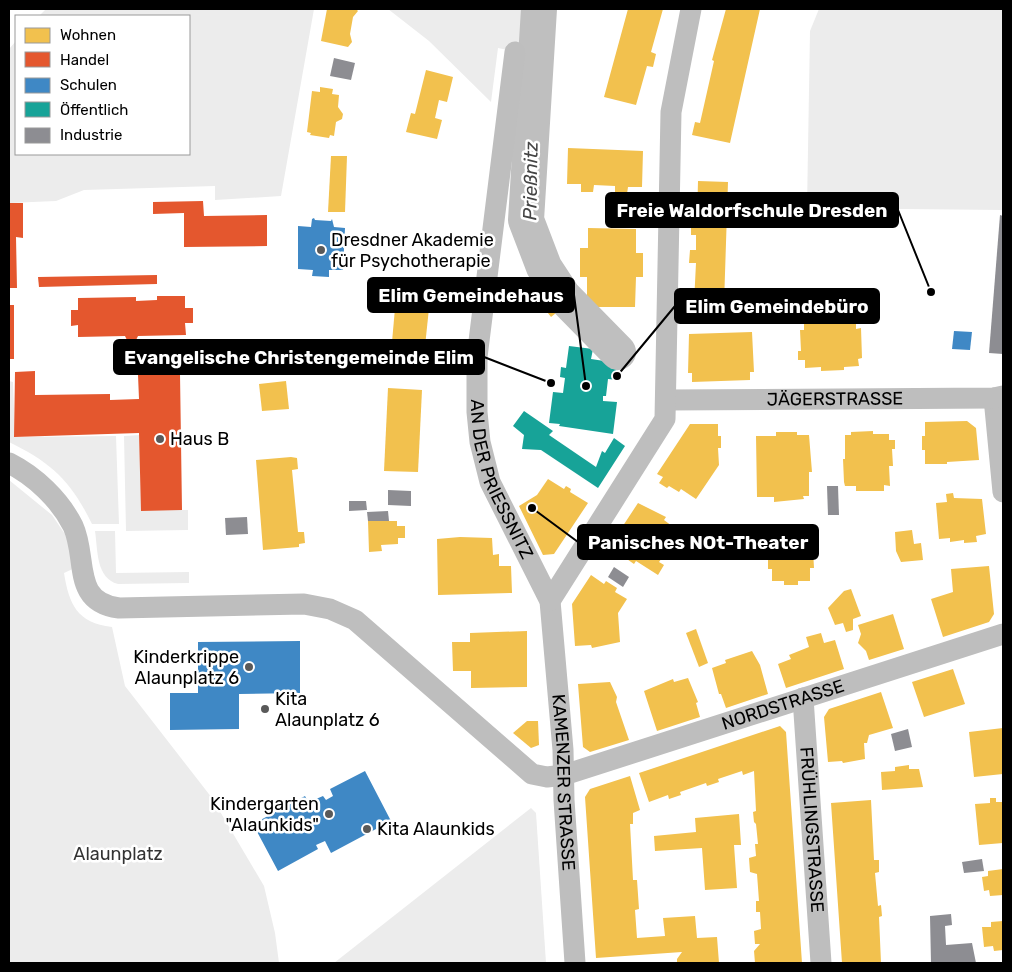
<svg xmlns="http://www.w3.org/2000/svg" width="1012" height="972" font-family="Rubik,sans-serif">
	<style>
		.green { fill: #ececec }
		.homes { fill: #f2c14e }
		.shops { fill: #e4572e }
		.schools { fill: #3f88c5 }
		.public { fill: #17a398 }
		.industry { fill: #8d8d92 }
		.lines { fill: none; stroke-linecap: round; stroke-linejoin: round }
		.river { stroke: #bfbfbf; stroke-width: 36 }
		.street { stroke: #bebebe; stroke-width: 21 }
		.poi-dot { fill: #595959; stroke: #fff; stroke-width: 2 }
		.labels { text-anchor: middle; stroke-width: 5; stroke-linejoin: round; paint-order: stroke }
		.poi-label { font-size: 18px; fill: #000; stroke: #fff; text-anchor: start }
		.street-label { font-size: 18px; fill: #000; stroke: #fff }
		.park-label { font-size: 18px; fill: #333; stroke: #fff }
		.water-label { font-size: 19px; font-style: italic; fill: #444; stroke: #fff }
		.leader { fill: none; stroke: #000; stroke-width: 2 }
		.callout-dot { fill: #000; stroke: #fff; stroke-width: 2 }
		.callout { fill: #000; stroke: #000; stroke-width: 2 }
		.callout-label { font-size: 19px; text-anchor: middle; font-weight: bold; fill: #fff }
	</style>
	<rect width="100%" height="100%" fill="#fff"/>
	<g class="green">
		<path d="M 46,9 L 314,9 L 281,196 L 215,200 L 215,186 L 84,190 L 56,201 L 9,203 L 9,49 L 16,41 L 16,154 L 189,154 L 189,16 L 39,16 Z"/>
		<path d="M 388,9 L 547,9 L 545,58 L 498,48 L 491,102 L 429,41 Z"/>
		<path d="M 819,9 L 1003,9 L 1003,210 L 807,208 L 810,31 Z"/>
		<path d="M 9,381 L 13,382 L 15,437 L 116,436 L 119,524 L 92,524 C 71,481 52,463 9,442 Z"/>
		<path d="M 140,435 L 141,510 L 188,510 L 188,530 L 126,531 L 124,436 Z"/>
		<path d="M 9,480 L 52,515 L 73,546 L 77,567 L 64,573 C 69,604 77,623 112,627 L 125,686 L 212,798 L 264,886 L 275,933 L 279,963 L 9,963 Z"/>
		<path d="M 95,531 L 115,531 L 116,573 L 189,572 L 189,583 L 118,584 C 96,578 98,551 95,531 Z"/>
		<path d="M 531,808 L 536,813 L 546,963 L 334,963 Z"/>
	</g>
	<g class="homes">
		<path d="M 327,9 L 356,9 L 358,11 L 353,17 L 350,34 L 352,42 L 348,47 L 321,41 Z"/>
		<path d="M 628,9 L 663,9 L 651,52 L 656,54 L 653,67 L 647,66 L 636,105 L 604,97 Z"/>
		<path d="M 726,9 L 760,9 L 730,143 L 692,135 L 695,122 L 700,123 L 714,61 L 712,60 Z"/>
		<path d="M 426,70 L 453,77 L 447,102 L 439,100 L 435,118 L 442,120 L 437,139 L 406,132 L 411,113 L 415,114 Z"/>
		<path d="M 320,87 L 333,89 L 332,94 L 339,95 L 338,107 L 343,114 L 342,119 L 336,122 L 334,136 L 330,135 L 329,138 L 310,135 L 311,133 L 307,132 L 312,91 L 320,92 Z"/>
		<path d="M 568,148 L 643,151 L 642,187 L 628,187 L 627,194 L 615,194 L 615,186 L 594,185 L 593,192 L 581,192 L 581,184 L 567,184 Z"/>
		<path d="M 331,156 L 347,156 L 345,212 L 328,212 Z"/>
		<path d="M 698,181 L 728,182 L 724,304 L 694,303 L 696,263 L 689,263 L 690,250 L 696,250 L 696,235 L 691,235 L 691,220 L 697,220 Z"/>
		<path d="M 588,228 L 636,229 L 636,253 L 643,253 L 643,277 L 636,277 L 635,307 L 587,307 L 587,277 L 580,277 L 580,248 L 588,248 Z"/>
		<path d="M 397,286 L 431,289 L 424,356 L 391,353 Z"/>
		<path d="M 544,287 L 561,309 L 551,317 L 534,295 Z"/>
		<path d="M 856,322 L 856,329 L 861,328 L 862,358 L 858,359 L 859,366 L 844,367 L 844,370 L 821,371 L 821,367 L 805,368 L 805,360 L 798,360 L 798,351 L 801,351 L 800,330 L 804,330 L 804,324 Z"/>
		<path d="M 752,332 L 754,372 L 750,372 L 750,380 L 692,382 L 692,373 L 688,373 L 689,334 Z"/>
		<path d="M 286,381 L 289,409 L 262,411 L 259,384 Z"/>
		<path d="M 388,388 L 422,390 L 418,472 L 384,471 Z"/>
		<path d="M 967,421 L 976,428 L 979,460 L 947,462 L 947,464 L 925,464 L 925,450 L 922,450 L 922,436 L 925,436 L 925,422 Z"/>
		<path d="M 690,424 L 718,424 L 718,436 L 721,436 L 721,448 L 718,448 L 719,465 L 696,499 L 681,489 L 679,492 L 669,486 L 667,488 L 659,483 L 663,477 L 657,474 Z"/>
		<path d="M 873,431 L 873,434 L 889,434 L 889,440 L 895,440 L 895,449 L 892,449 L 893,466 L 889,466 L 890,486 L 884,485 L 884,491 L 856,491 L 856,486 L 845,486 L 844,482 L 843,459 L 845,459 L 845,435 L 851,435 L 851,432 Z"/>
		<path d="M 776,432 L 797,432 L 797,435 L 809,435 L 812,472 L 809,472 L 809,496 L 803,496 L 804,499 L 774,502 L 774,497 L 757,497 L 756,436 L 776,436 Z"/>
		<path d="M 291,457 L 297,458 L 298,469 L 292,470 L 298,532 L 304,532 L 305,543 L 299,544 L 299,547 L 263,550 L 256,460 Z"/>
		<path d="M 548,479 L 564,489 L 566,486 L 571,489 L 570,492 L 588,503 L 554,554 L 543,555 L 519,506 L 537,495 Z"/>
		<path d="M 953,493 L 954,498 L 982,499 L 986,534 L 976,536 L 977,542 L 964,543 L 964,540 L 950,542 L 950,538 L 939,539 L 936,503 L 947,502 L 946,494 Z"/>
		<path d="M 638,503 L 666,517 L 664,520 L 684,535 L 678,544 L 673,540 L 661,553 L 664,555 L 659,562 L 664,565 L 658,575 L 636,561 L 634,564 L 621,555 L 623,552 L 611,544 Z"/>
		<path d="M 368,521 L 397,521 L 397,526 L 405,526 L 405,538 L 398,538 L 398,544 L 381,545 L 382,551 L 369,552 Z"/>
		<path d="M 912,530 L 914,544 L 921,543 L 923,560 L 901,562 L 896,551 L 895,532 Z"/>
		<path d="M 791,536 L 810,537 L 810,549 L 813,550 L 814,568 L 810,568 L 810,581 L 798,581 L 798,585 L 784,585 L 784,581 L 772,581 L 772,569 L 768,569 L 768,550 L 772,550 L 771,538 Z"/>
		<path d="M 460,537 L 492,538 L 493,555 L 499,554 L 499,566 L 511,566 L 512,593 L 438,595 L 437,539 Z"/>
		<path d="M 989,566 L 994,614 L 989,622 L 943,637 L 931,599 L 953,592 L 951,569 Z"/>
		<path d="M 591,575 L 604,584 L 606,581 L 617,588 L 615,592 L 627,599 L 618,613 L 620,642 L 592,648 L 591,645 L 575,646 L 572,604 Z"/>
		<path d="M 851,589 L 861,616 L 853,619 L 853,630 L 846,632 L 843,623 L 835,625 L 828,608 L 844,591 Z"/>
		<path d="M 893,614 L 904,649 L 869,660 L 866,651 L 858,643 L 861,634 L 858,625 Z"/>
		<path d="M 696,629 L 708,663 L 699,667 L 686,633 Z"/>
		<path d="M 527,631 L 527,687 L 471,688 L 471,671 L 453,671 L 452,642 L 470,642 L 470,633 Z"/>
		<path d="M 821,633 L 824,643 L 835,640 L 844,669 L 786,688 L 778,664 L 791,659 L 789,655 L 809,647 L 806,637 Z"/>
		<path d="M 752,651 L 760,665 L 768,694 L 726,708 L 721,694 L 719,694 L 712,668 L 726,663 L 725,660 Z"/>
		<path d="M 953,669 L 965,704 L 924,717 L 912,682 Z"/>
		<path d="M 688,678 L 698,702 L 696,703 L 700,717 L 657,731 L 644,691 L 673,679 L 674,682 Z"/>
		<path d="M 610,682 L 617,697 L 616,702 L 629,740 L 590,752 L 583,747 L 578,684 Z"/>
		<path d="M 881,692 L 893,728 L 869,735 L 867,743 L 864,743 L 865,759 L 843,763 L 842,761 L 828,762 L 824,717 L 829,709 Z"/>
		<path d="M 527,721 L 538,721 L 539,745 L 531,748 L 513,733 Z"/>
		<path d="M 780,726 L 786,732 L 802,963 L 755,963 L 754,951 L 760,944 L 755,944 L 754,931 L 761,929 L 760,912 L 756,912 L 756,901 L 759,901 L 757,874 L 750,872 L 749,858 L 756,856 L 755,844 L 758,844 L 756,824 L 754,822 L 753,812 L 756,811 L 754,771 L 743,775 L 742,771 L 718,779 L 719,782 L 707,786 L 706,783 L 680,792 L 681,795 L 669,799 L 668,795 L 649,802 L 639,773 Z"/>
		<path d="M 1003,728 L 1003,774 L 974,777 L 969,732 Z"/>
		<path d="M 909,765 L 909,769 L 919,769 L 923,787 L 882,790 L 881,772 L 895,771 L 895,767 Z"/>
		<path d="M 630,776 L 640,810 L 633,813 L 633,824 L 630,824 L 633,880 L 637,880 L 639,909 L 635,910 L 637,938 L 665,936 L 663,918 L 695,916 L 697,938 L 717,937 L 719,963 L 677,963 L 677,959 L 682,952 L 596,958 L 585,797 L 590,789 Z"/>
		<path d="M 990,798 L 996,798 L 996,802 L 1003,802 L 1003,843 L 979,845 L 975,804 L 990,803 Z"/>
		<path d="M 871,800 L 874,860 L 879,860 L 879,872 L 875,873 L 878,906 L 881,905 L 882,916 L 879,917 L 881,963 L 842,963 L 831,803 Z"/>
		<path d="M 739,814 L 741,845 L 734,845 L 737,888 L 705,890 L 702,848 L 655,851 L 654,836 L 696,832 L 695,818 Z"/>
		<path d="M 1003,869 L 1003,895 L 990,896 L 989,890 L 984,891 L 982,877 L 988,876 L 988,871 Z"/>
		<path d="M 1003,921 L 1003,950 L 994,951 L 993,946 L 984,947 L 982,927 L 991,927 L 991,922 Z"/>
	</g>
	<g class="shops">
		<path d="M 203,201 L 204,216 L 267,215 L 267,246 L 184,247 L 184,213 L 153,214 L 153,202 Z"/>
		<path d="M 9,203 L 23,203 L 23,238 L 16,237 L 17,288 L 9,288 Z"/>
		<path d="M 157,275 L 157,284 L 39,287 L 38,277 Z"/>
		<path d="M 157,296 L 185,296 L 185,308 L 193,308 L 193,323 L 185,323 L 186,335 L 138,336 L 135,342 L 128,342 L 125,336 L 78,337 L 78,325 L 71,326 L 71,310 L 78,310 L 78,298 L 136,297 L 136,301 L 157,300 Z"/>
		<rect x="9" y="305" width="5" height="54"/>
		<path d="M 35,371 L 35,395 L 110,394 L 110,400 L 139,399 L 138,375 L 180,374 L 182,510 L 141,511 L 139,433 L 14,437 L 15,372 Z"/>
	</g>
	<g class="schools">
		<path d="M 314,218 L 315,220 L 331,221 L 332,219 L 334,227 L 345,228 L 343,270 L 329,270 L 329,277 L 312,276 L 313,270 L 298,269 L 298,226 L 311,227 L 312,219 Z"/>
		<path d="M 954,331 L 972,332 L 970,350 L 952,349 Z"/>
		<path d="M 300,641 L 300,693 L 239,694 L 239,729 L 170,730 L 170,693 L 198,693 L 198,642 Z"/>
		<path d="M 365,771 L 391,821 L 331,853 L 325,841 L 316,845 L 318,849 L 278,871 L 253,824 L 305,796 L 311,808 L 319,804 L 316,799 L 323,796 L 326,800 L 333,796 L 330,789 Z"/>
	</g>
	<g class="public">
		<path d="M 569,346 L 593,349 L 591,359 L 611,362 L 610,368 L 618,370 L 617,380 L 608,379 L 606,396 L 603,396 L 603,401 L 617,402 L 613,434 L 559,426 L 560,424 L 549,423 L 553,392 L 563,393 L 565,378 L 560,377 L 561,367 L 566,368 Z"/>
		<path d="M 524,411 L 553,431 L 549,435 L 596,467 L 602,451 L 605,453 L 614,438 L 625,446 L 598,488 L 541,450 L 522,449 L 524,435 L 513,426 Z"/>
	</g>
	<g class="industry">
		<path d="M 334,58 L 355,63 L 351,80 L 330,76 Z"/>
		<path d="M 1000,215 L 1003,216 L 1003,354 L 989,353 Z"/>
		<path d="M 827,486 L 838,486 L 839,515 L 828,515 Z"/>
		<path d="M 388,490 L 411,491 L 411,506 L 388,505 Z"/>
		<path d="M 349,501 L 366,501 L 367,510 L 349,511 Z"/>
		<path d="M 388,511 L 389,521 L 368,521 L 367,512 Z"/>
		<path d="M 247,517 L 248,534 L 226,535 L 225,518 Z"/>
		<path d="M 614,567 L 629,577 L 623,587 L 608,577 Z"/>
		<path d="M 908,729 L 912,747 L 895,751 L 891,734 Z"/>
		<path d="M 982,859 L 984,871 L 964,873 L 962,862 Z"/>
		<path d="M 951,914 L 952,925 L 945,926 L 946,945 L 972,943 L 976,963 L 931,963 L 930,916 Z"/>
	</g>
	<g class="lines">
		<path class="river" d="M 539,9 L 526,220 L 544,267 L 563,296 L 618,352"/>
		<g class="street">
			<path id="s1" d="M 515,52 L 477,357 L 477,412 L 480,442 L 490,482 L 550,601 L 563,750 L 564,800 L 575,963"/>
			<path d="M 994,398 L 1003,492"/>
			<path id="s2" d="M 666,400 L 994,398 L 1003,396"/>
			<path id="s3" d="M 9,463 C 35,476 60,500 73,526 C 88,558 71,602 119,608 L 304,604 L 330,609 L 355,620 L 532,774 L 547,777 L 564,775 L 1003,634"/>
			<path d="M 550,601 L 665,419 L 671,112 L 691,9"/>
			<path id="s4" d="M 803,698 L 821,963"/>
		</g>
	</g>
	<g class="poi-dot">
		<circle cx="321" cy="250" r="5"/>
		<circle cx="160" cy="439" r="5"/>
		<circle cx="249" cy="667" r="5"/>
		<circle cx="265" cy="709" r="5"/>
		<circle cx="329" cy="814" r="5"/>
		<circle cx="367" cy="829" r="5"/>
	</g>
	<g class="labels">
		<g class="poi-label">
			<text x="331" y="246">Dresdner Akademie<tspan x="331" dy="21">für Psychotherapie</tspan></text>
			<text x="170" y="445">Haus B</text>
			<text x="239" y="663" text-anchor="end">Kinderkrippe<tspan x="239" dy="21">Alaunplatz 6</tspan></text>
			<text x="275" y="705">Kita<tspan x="275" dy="21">Alaunplatz 6</tspan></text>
			<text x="319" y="810" text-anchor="end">Kindergarten<tspan x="319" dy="21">"Alaunkids"</tspan></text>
			<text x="377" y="835">Kita Alaunkids</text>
		</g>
		<g class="street-label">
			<text dy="6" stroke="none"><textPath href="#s2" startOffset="169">JÄGERSTRASSE</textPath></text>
			<text dy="6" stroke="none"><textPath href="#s1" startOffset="434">AN DER PRIESSNITZ</textPath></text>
			<text dy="6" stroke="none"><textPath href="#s3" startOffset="930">NORDSTRASSE</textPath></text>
			<text dy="6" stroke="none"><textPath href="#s1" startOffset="749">KAMENZER STRASSE</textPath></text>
			<text dy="6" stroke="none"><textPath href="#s4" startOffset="132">FRÜHLINGSTRASSE</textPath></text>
		</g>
		<g class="park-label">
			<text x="118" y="860">Alaunplatz</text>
		</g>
		<g class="water-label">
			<text transform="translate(530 181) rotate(-89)" y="7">Prießnitz</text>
		</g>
	</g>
	<path class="leader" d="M931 292L898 210M586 386L574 295M617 376L675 306M551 383L484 357M532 508L578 542"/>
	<g class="callout-dot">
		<circle cx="931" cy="292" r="5"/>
		<circle cx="586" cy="386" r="5"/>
		<circle cx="617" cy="376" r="5"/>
		<circle cx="551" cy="383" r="5"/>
		<circle cx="532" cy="508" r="5"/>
	</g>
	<g class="callout">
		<rect x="606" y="193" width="292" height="34" rx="5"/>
		<rect x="368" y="278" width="206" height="34" rx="5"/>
		<rect x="675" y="289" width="204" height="34" rx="5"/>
		<rect x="114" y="340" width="370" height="34" rx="5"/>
		<rect x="578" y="525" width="240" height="34" rx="5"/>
	</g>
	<g class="callout-label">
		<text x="752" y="217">Freie Waldorfschule Dresden</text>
		<text x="471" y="302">Elim Gemeindehaus</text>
		<text x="777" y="313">Elim Gemeindebüro</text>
		<text x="299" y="364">Evangelische Christengemeinde Elim</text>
		<text x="698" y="549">Panisches NOt-Theater</text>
	</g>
	<rect width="1012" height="972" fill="none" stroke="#000000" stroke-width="20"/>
	<rect x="15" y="15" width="175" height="140" fill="#ffffff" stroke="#999999"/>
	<rect x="25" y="28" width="25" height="15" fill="#f2c14e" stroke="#999999"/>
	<text x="60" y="40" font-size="15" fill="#000000">Wohnen</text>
	<rect x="25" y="52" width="25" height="15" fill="#e4572e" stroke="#999999"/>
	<text x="60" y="65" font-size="15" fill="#000000">Handel</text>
	<rect x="25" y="78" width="25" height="15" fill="#3f88c5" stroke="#999999"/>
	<text x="60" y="90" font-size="15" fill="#000000">Schulen</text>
	<rect x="25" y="102" width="25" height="15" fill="#17a398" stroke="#999999"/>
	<text x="60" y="115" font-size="15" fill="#000000">Öffentlich</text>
	<rect x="25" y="128" width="25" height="15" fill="#8d8d92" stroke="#999999"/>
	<text x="60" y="140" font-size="15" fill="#000000">Industrie</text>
</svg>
